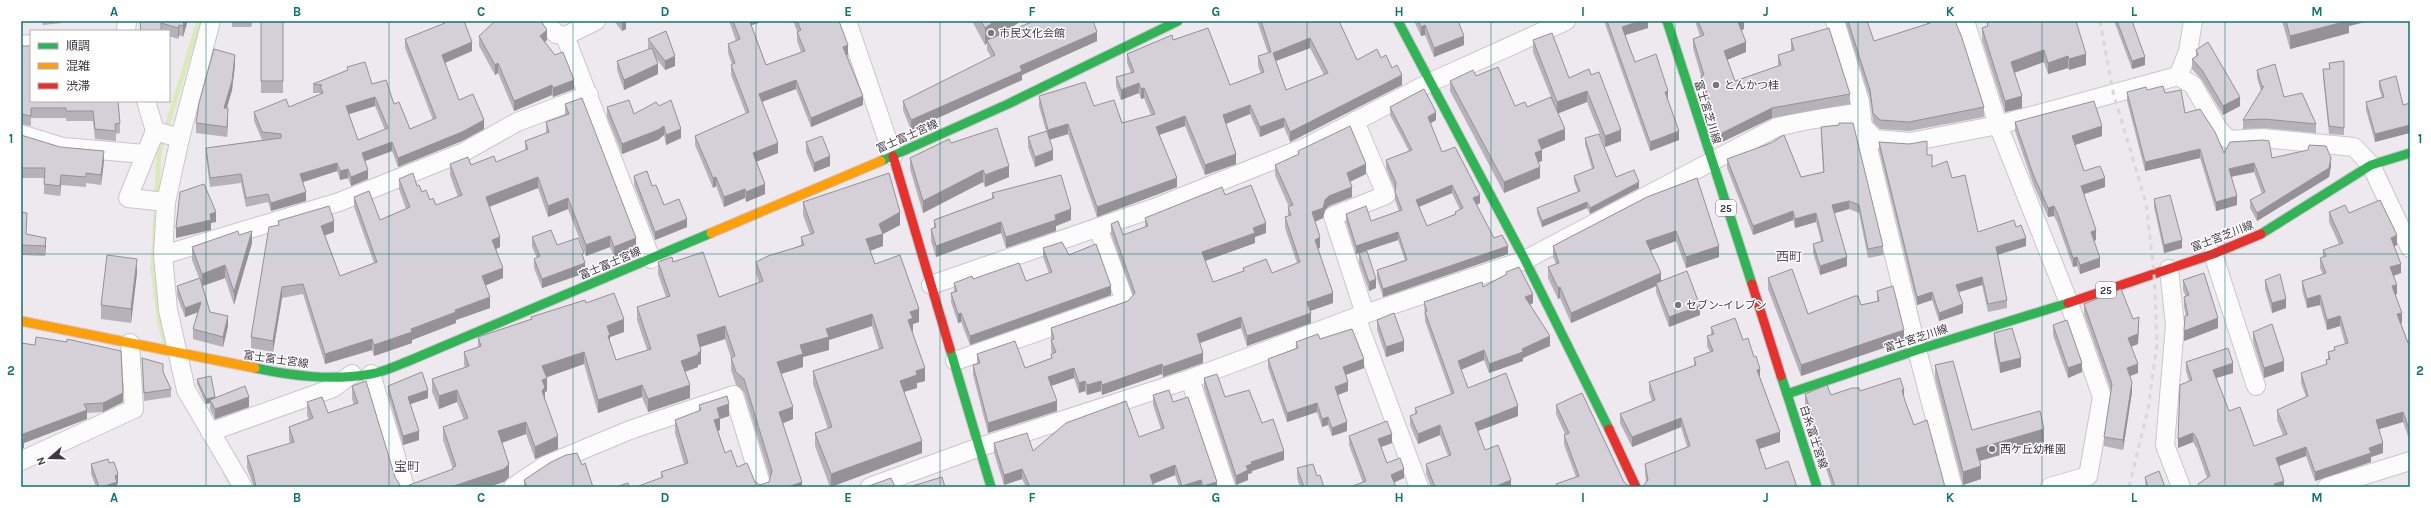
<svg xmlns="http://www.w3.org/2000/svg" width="2431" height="508" font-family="Karla,'Noto Sans JP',sans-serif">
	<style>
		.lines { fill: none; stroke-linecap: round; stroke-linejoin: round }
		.stream { stroke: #d7ecba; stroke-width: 5 }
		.street-casing { stroke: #cbc5cd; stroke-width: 20 }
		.fast-casing { stroke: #cfc4d2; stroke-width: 11 }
		.slow-casing { stroke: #cfc4d2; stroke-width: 11 }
		.jam-casing { stroke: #cfc4d2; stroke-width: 11 }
		.street { stroke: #fcfcfd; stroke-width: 18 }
		.fast { stroke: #30b455; stroke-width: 9 }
		.slow { stroke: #ff9f0a; stroke-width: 9 }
		.jam { stroke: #e5322d; stroke-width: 9 }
		.rail { stroke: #d9d8d9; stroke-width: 3; stroke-dasharray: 5 5; stroke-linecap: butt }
		.wall { fill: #b7b2b9; fill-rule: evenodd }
		.shaded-wall { fill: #959196 }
		.building { fill: #d5cfd7; stroke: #959196; fill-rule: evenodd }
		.grid { fill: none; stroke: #0f766e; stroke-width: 1; stroke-opacity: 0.55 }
		.poi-dot { fill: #7c7480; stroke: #fff; stroke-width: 1.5 }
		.labels { text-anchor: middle; stroke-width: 3; stroke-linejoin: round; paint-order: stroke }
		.shield { fill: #fff; stroke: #79727c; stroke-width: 1 }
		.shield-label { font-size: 10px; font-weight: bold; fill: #3f3544 }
		.poi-label { font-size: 11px; fill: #3f3544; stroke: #fff; text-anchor: start }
		.street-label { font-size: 11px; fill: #3f3544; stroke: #fff }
		.quarter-label { font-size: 13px; fill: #5d4d67; stroke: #fff }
		.neatline { fill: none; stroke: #0f766e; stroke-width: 1.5 }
		.grid-label { font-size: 13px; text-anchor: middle; font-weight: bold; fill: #0f766e }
	</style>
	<rect width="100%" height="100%" fill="#eee8ef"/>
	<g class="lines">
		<g class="stream">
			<path d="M 166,345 L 160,325 L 153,269 L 159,153 L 199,21"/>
			<path d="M 226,475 L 232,487"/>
		</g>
		<defs>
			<g id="street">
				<path d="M 211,21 L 180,138 L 166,202 L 163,255 L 168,310 L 186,390 L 243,487"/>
				<path d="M 546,21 L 556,34 L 565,36 L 596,21"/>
				<path d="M 847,21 L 893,156"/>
				<path d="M 1835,21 L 1860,102 L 1863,127 L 1917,350 L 1953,487"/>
				<path d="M 1965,21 L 1998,125 L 2069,303 L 2102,397 L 2088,476 L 2050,487"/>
				<path d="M 126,31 L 127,21"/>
				<path d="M 565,36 L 651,259"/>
				<path d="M 21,45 L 31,44"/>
				<path d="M 2178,76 L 2188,52 L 2193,21"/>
				<path d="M 146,101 L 155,131 L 180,138"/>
				<path d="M 1355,121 L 1386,195 L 1333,216 L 1365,314"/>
				<path d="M 155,131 L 128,198 L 166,202"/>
				<path d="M 21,134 L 63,147 L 145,154"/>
				<path d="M 2213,254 L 2256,386"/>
				<path d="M 163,255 L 339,202 L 464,152 L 517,122 L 589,95"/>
				<path d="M 2169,269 L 2175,325 L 2165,445 L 2181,487"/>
				<path d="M 931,285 L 1154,208 L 1306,147 L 1431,82 L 1566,21"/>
				<path d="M 1356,317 L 1419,487"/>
				<path d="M 955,361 L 1125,301 L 1098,228"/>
				<path d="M 371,374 L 405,487"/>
				<path d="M 1190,379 L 1226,487"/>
				<path d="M 210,432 L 333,388 L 352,374"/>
				<path d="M 21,461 L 134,409 L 130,343"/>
				<path d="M 513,487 L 546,465 L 630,430 L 734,395 L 762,487"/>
				<path d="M 870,487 L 980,447 L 1190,379 L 1356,317 L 1525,260 L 1777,127 L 1808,120 L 1851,114 L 1875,139 L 1910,142 L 1998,125 L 2178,76 L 2193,85 L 2219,130 L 2229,140 L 2263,138 L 2354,147 L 2371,165 L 2410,248"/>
				<path d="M 2327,487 L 2410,461"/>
			</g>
			<g id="fast">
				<path d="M 1398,21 L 1525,260 L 1609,429"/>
				<path d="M 1667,21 L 1752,284"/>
				<path d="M 881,161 L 1008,104 L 1178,21"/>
				<path d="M 2261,234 L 2371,165 L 2410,153"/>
				<path d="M 950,349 L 991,487"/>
				<path d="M 255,368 C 293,376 332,381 371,374 C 384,372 398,365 411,360 L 711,233"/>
				<path d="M 1781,376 L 1787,394 L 1917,350 L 2068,303"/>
				<path d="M 1787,394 L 1817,487"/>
			</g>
			<g id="slow">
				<path d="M 711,233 L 881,161"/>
				<path d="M 21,321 L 255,368"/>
			</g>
			<g id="jam">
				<path d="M 893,156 L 950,349"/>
				<path d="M 1752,284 L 1781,376"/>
				<path d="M 2068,303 L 2213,254 L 2261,234"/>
				<path d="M 1609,429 L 1636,487"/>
			</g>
		</defs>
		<use href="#street" class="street-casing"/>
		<use href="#fast" class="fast-casing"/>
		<use href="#slow" class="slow-casing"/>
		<use href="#jam" class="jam-casing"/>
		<use href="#street" class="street"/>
		<use href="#fast" class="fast"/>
		<use href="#slow" class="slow"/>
		<use href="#jam" class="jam"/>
		<path class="rail" d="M 2100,21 L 2113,92 L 2146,203 L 2154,272 L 2157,344 L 2148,409 L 2129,487"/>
	</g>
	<g class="wall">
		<path d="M 42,21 L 62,21 L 62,23 L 43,25 Z"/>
		<path d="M 140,21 L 187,21 L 187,23 L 183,37 L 179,35 L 178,39 L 169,36 L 169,31 L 140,31 Z"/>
		<path d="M 232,21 L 252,21 L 251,27 L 232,27 Z"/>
		<rect x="261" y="21" width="22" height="72"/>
		<path d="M 443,21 L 464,21 L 472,51 L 445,63 L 459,100 L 484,129 L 462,141 L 398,167 L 392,151 L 365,161 L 368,179 L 351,186 L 348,178 L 340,180 L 337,171 L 303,182 L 306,201 L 271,211 L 268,202 L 246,207 L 241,183 L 210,187 L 206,156 L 206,148 L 262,140 L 254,121 L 254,112 L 289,107 L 320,94 L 320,93 L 313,93 L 313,84 L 347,70 L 347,67 L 372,84 L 394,104 L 410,129 L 433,120 L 405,48 L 405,39 L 443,24 ZM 375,106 L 385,130 L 358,140 L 349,114 Z"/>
		<path d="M 614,21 L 626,21 L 626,29 L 622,31 Z"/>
		<path d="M 729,21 L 764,21 L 752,25 L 752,29 L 766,65 L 801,52 L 797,41 L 797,31 L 793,21 L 839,21 L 848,55 L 847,55 L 863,105 L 811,127 L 796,89 L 762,102 L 778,153 L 756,162 L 765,194 L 746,202 L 745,198 L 724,207 L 716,186 L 713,188 L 695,145 L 695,136 L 746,114 L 731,75 L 731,65 L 732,65 L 728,53 L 728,44 L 736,41 Z"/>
		<path d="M 972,21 L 1021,21 L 999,36 L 1097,41 L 1022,75 L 1022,80 L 911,130 L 903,110 L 903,101 L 991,57 L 987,50 L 987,43 L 985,45 Z"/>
		<path d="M 1257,21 L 1339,21 L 1357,60 L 1381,58 L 1392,68 L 1402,85 L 1290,142 L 1284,127 L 1260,137 L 1250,114 L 1226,124 L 1236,164 L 1205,175 L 1185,126 L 1159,135 L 1177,187 L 1097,217 L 1068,134 L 1050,140 L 1053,160 L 1035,167 L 1028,147 L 1028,137 L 1046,131 L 1039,106 L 1039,96 L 1094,106 L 1122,123 L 1151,115 L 1144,98 L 1141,99 L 1139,93 L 1121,100 L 1116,86 L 1116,77 L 1131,73 L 1127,63 L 1127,54 L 1173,40 L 1230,85 L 1261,74 L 1258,66 L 1258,56 L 1268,53 ZM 1310,48 L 1324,75 L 1286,90 L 1276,61 Z"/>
		<path d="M 1414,21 L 1458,21 L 1464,45 L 1434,57 L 1425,35 L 1421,36 Z"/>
		<path d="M 1604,21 L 1648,21 L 1648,28 L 1625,35 L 1635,62 L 1668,99 L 1679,140 L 1650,151 Z"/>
		<path d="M 1695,21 L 1744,21 L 1744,29 L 1742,30 L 1746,52 L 1727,60 L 1735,81 L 1778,66 L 1778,55 L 1791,51 L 1791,39 L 1850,94 L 1850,104 L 1772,118 L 1720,143 L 1701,86 L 1701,76 L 1693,48 L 1693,39 L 1700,36 Z"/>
		<path d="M 1845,21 L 1867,21 L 1874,41 L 1927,24 L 1926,21 L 1955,21 L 1984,107 L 1984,117 L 1909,131 L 1880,129 L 1873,122 L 1870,99 Z"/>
		<path d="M 1992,21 L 2086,65 L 2069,70 L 2068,68 L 2048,74 L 2044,62 L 2014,72 L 2022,108 L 2005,112 L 1982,40 L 1982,28 L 1987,26 L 1987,23 Z"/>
		<path d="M 2114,21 L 2132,21 L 2145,65 L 2132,69 Z"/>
		<path d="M 2282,21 L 2369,21 L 2349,26 L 2349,33 L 2290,49 Z"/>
		<path d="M 479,36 L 547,40 L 545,42 L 574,89 L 553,97 L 552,95 L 514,111 L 498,73 L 495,75 L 479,46 Z"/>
		<path d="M 648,39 L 675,66 L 665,70 L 656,58 L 658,74 L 624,90 L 617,70 L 617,61 L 648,50 Z"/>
		<path d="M 1533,40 L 1569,78 L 1589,69 L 1621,141 L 1605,147 L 1587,102 L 1558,113 L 1565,140 L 1542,149 L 1542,161 L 1538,162 L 1540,178 L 1504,193 L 1450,91 L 1450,81 L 1476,76 L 1515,106 L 1527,107 L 1551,97 L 1533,52 Z"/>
		<path d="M 21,46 L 31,101 L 118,101 L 120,123 L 120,133 L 116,134 L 116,141 L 95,139 L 93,121 L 66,121 L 66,118 L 31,118 L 31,126 L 21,124 Z"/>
		<path d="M 2196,50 L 2240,106 L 2223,115 L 2202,80 L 2192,69 L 2192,59 L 2196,56 Z"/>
		<path d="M 2344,61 L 2344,135 L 2329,134 L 2323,77 L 2323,69 L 2329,69 L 2329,63 Z"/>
		<path d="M 235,65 L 232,90 L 227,108 L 228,118 L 227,137 L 196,133 L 196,123 Z"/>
		<path d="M 2257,70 L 2284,97 L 2316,124 L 2316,133 L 2264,128 L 2243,129 L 2243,120 L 2261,91 L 2257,78 Z"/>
		<path d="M 2379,81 L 2403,105 L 2375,142 L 2366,110 L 2366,102 L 2382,97 L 2379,88 Z"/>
		<path d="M 2147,90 L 2165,93 L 2185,113 L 2224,153 L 2272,158 L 2331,166 L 2329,177 L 2257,221 L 2250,208 L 2250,200 L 2262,194 L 2254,172 L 2231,177 L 2237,205 L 2216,211 L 2200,158 L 2145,171 L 2127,101 L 2127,92 Z"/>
		<path d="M 565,104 L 636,249 L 614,257 L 610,247 L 586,256 L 568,209 L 548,217 L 538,188 L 489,207 L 500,247 L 496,249 L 503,278 L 486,285 L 490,308 L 456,320 L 456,323 L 412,340 L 412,343 L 374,356 L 372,350 L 325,364 L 303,294 L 282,298 L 273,352 L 251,348 L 251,337 L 278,225 L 278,221 L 334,232 L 325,235 L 340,276 L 374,263 L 354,207 L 354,197 L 380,220 L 406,209 L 399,189 L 399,179 L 417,186 L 422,192 L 436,205 L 458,197 L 450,175 L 450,164 L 471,165 L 496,162 L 525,151 L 525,141 L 546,133 L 546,122 L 565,115 Z"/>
		<path d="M 659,106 L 681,138 L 666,145 L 664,135 L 658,140 L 622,154 L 607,117 L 607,107 L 634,114 Z"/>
		<path d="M 1390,107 L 1436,120 L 1430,123 L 1442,152 L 1480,203 L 1477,205 L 1494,238 L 1508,254 L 1383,297 L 1377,278 L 1377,270 L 1405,260 L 1398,240 L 1356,254 L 1346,222 L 1346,214 L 1371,221 L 1399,211 L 1395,200 L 1395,190 L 1386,168 L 1386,160 L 1409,151 L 1390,115 ZM 1452,193 L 1460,210 L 1455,212 L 1455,214 L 1427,226 L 1419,207 Z"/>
		<path d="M 2015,122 L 2102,136 L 2075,145 L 2084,171 L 2105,187 L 2084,194 L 2096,240 L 2094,241 L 2100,267 L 2080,274 L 2077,266 L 2073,267 L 2057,222 L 2054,216 L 2048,217 L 2033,184 L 2015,131 Z"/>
		<path d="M 1821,127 L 1883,246 L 1883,255 L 1868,258 L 1859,213 L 1849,209 L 1834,213 L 1847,266 L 1820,275 L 1813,253 L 1813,244 L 1821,241 L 1816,222 L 1795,228 L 1793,220 L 1753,235 L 1727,168 L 1727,159 L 1801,177 L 1823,172 L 1821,136 Z"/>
		<path d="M 21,135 L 104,161 L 101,185 L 86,183 L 86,187 L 61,185 L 60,196 L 44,194 L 44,178 L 21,178 Z"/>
		<path d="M 1585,138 L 1616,177 L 1639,188 L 1590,214 L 1587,208 L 1542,227 L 1537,213 L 1537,208 L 1578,192 L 1574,182 L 1574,176 L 1592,169 L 1585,144 Z"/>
		<path d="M 806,142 L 830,166 L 814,172 L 806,152 Z"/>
		<path d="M 1879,142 L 1927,155 L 1932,167 L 1952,178 L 1978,232 L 2016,227 L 2026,246 L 1998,255 L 2007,300 L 2007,308 L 1988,312 L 1982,285 L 1958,292 L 1963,313 L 1939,321 L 1932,300 L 1917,305 L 1879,150 Z"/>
		<path d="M 951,143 L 1009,177 L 985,187 L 983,182 L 923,213 L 910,169 L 910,158 Z"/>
		<path d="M 1298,151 L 1366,174 L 1350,182 L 1352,197 L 1329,206 L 1325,210 L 1323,218 L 1315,222 L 1320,248 L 1318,248 L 1333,303 L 1310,311 L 1311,323 L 1247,346 L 1241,328 L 1200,343 L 1203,363 L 1163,377 L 1162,374 L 1102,395 L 1101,391 L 1087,395 L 1085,391 L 1079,393 L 1074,378 L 1051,386 L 1057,411 L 988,433 L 973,375 L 973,365 L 977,364 L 977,354 L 1025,368 L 1051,358 L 1051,354 L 1052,353 L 1051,350 L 1051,328 L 1128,301 L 1133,296 L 1111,234 L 1111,224 L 1123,235 L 1145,227 L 1145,218 L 1225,195 L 1266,233 L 1255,237 L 1255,243 L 1205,261 L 1213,282 L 1243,271 L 1243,268 L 1272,273 L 1297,263 L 1285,228 L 1285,217 L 1288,216 L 1288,207 L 1289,207 L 1275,175 L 1275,165 L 1298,155 Z"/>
		<path d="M 634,176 L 652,186 L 664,205 L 687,227 L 655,240 L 634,185 Z"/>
		<path d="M 992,193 L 1071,220 L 1056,226 L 1056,231 L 1006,248 L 1001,233 L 936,257 L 931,241 L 931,229 L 934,228 L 934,220 L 992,198 Z"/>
		<path d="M 1647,197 L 1719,257 L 1686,268 L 1676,241 L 1651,250 L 1661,281 L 1700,315 L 1669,327 L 1656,292 L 1656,286 L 1571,323 L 1560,298 L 1558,299 L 1548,278 L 1548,267 L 1556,264 L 1553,257 L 1553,246 Z"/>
		<path d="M 2154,199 L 2182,248 L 2164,253 L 2154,207 Z"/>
		<path d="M 803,202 L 900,225 L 883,234 L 883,246 L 870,251 L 875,264 L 919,322 L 913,324 L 913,331 L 912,331 L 925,381 L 917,383 L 917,388 L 904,392 L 922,453 L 830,487 L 815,446 L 815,433 L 828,429 L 813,384 L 813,371 L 879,349 L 872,326 L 829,340 L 829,350 L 803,357 L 803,367 L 781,374 L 793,419 L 783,423 L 802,487 L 636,487 L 661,478 L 661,472 L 684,464 L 675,433 L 675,420 L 699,411 L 699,405 L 729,416 L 720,419 L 720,430 L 718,431 L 725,453 L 737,467 L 755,482 L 760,485 L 769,482 L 770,478 L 744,392 L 736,385 L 731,370 L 731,358 L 725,339 L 700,347 L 701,364 L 698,365 L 698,367 L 685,372 L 690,398 L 648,412 L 642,397 L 598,413 L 584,364 L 546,377 L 547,391 L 545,392 L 545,400 L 558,449 L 535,459 L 526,434 L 502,443 L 509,477 L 504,482 L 453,469 L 443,440 L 443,427 L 464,420 L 457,402 L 439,409 L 432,392 L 432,379 L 465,367 L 464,365 L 464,352 L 478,347 L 478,337 L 531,319 L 531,317 L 586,303 L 624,332 L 610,337 L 610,344 L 616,360 L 647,350 L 637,320 L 637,307 L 666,297 L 658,274 L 658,262 L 673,262 L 719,297 L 759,283 L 756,274 L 756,262 L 801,245 L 801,237 L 810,234 L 803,215 Z"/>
		<path d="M 21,212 L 26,234 L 46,238 L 45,256 L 21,255 Z"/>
		<path d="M 2329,212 L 2349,213 L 2397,245 L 2394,246 L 2401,273 L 2393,276 L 2397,294 L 2395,295 L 2402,323 L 2401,323 L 2408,343 L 2410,343 L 2410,438 L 2409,439 L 2403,422 L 2379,429 L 2383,453 L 2371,457 L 2371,462 L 2315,481 L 2306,456 L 2279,466 L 2284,487 L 2198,487 L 2198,484 L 2207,478 L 2197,449 L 2193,442 L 2178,448 L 2189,381 L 2186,371 L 2186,362 L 2233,373 L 2216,378 L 2229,411 L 2254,446 L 2283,435 L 2277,420 L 2277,410 L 2306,397 L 2301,383 L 2301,373 L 2326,365 L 2326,360 L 2328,359 L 2328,352 L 2334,350 L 2334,347 L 2345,344 L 2340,326 L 2327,330 L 2320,305 L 2307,308 L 2302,290 L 2302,281 L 2323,275 L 2320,268 L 2320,258 L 2323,257 L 2323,250 L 2339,244 L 2329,222 Z"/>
		<path d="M 239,235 L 252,243 L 234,305 L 225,278 L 203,286 L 210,312 L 228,326 L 223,347 L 193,339 L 193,329 L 198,312 L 185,317 L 178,299 L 177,295 L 177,286 L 199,278 L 192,260 L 192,247 Z"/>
		<path d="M 532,237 L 557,245 L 584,259 L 585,273 L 542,288 L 534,268 L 534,259 L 537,258 L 532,247 Z"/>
		<path d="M 1043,248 L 1069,255 L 1111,295 L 970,345 L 961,322 L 958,323 L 951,302 L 951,293 L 954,292 L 954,283 L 973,279 L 1026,281 L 1049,273 L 1043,257 Z"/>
		<path d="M 1359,253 L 1376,288 L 1369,291 L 1359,263 Z"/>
		<path d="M 1506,272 L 1533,303 L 1530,305 L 1550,346 L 1523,358 L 1523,361 L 1489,373 L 1484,360 L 1461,370 L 1468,388 L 1518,416 L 1478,431 L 1485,450 L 1511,487 L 1431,487 L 1426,474 L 1426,464 L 1448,456 L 1440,435 L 1418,444 L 1410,425 L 1410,416 L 1415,414 L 1415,408 L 1451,394 L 1425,321 L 1424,302 L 1483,287 L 1506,275 Z"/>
		<path d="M 137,273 L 131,323 L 101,319 L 101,305 Z"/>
		<path d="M 1768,278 L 1808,314 L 1861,305 L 1877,301 L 1877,291 L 1904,341 L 1801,376 L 1768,289 Z"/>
		<path d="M 2183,280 L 2218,328 L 2184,341 L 2186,316 L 2184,307 L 2184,297 L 2186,297 L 2183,290 Z"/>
		<path d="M 2265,280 L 2286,308 L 2272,313 L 2265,289 Z"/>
		<path d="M 2084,304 L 2133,319 L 2139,326 L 2138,344 L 2131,346 L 2138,373 L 2130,376 L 2132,392 L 2123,450 L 2104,446 L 2104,437 L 2111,391 L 2084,314 Z"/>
		<path d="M 1377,320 L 1404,351 L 1386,357 L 1377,330 Z"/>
		<path d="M 2053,325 L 2082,372 L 2068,378 L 2053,335 Z"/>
		<path d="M 1711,327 L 1743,340 L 1760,377 L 1780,442 L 1759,449 L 1766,469 L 1646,482 L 1645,473 L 1645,464 L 1687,447 L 1681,427 L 1632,447 L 1620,423 L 1620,414 L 1652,401 L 1649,392 L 1649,382 L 1694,366 L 1694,358 L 1710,352 L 1707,346 L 1707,336 L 1711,335 Z"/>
		<path d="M 2253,332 L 2284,371 L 2264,378 L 2253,342 Z"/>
		<path d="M 1994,333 L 2021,367 L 2000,373 L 1994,343 Z"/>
		<path d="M 1320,339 L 1364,368 L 1345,375 L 1348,391 L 1338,395 L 1347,431 L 1332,436 L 1328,425 L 1322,427 L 1317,412 L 1287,422 L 1268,368 L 1268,359 L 1296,348 L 1296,342 Z"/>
		<path d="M 21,343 L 123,402 L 103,412 L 87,413 L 87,419 L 24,443 L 24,448 Z"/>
		<path d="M 142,358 L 163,372 L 171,389 L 171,397 L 144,401 Z"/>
		<path d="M 1935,365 L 1972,430 L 2044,442 L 1979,461 L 1981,479 L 1963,485 L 1935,378 Z"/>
		<path d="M 1204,378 L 1225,397 L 1262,423 L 1284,460 L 1252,471 L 1252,473 L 1248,474 L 1248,480 L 1236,485 L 1204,388 Z"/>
		<path d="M 197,379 L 215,398 L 249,407 L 215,419 L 210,409 L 210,403 L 206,404 L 197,384 Z"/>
		<path d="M 352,386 L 395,477 L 401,487 L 254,487 L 247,468 L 247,456 L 290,444 L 289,439 L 289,427 L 309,420 L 307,415 L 307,402 L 328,413 L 354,405 L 352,399 Z"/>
		<path d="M 388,386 L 428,398 L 410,404 L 419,440 L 403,445 L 388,394 Z"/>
		<path d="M 1860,391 L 1904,399 L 1914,425 L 1943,479 L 1945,487 L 1832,487 L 1805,404 L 1805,394 L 1831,395 Z"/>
		<path d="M 1153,395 L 1173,402 L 1217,487 L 1179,487 L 1175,475 L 1153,484 L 1154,487 L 1026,487 L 1022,479 L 1004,485 L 994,453 L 994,443 L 1033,451 L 1139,437 L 1161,429 L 1153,405 Z"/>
		<path d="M 1556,405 L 1624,482 L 1630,487 L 1556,487 L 1556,484 L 1576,477 L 1564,445 L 1564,435 L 1565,434 L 1556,414 Z"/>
		<path d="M 1349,436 L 1392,443 L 1381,447 L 1387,463 L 1404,478 L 1394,482 L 1363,483 L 1349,445 Z"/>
		<path d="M 91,464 L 118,484 L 117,484 L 117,487 L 96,487 L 91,474 Z"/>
		<path d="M 582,465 L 593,487 L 524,487 L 524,480 Z"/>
		<path d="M 1297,468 L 1317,476 L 1324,487 L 1300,487 L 1297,478 Z"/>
		<path d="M 2145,477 L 2165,487 L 2146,487 L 2145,484 Z"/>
	</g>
	<g class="shaded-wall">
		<path d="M 184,21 L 187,21 L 187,23 L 183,37 L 183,26 Z"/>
		<path d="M 251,21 L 252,21 L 251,27 Z"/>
		<path d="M 622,21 L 626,21 L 626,29 L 622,31 Z"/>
		<path d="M 751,21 L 764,21 L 752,25 L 752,31 L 750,22 Z"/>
		<path d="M 995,21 L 1021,21 L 989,42 L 987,40 L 987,43 L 985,45 L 985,28 Z"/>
		<path d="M 1640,21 L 1648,21 L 1648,28 L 1622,36 L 1622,27 Z"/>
		<path d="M 1740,21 L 1744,21 L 1744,29 L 1738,31 L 1738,22 Z"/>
		<path d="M 2347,21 L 2369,21 L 2349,26 L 2349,33 L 2290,49 L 2290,36 Z"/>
		<path d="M 179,25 L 179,35 L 178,39 L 178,28 Z"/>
		<path d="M 1425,25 L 1425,35 L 1421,36 L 1421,27 Z"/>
		<path d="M 547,30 L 547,40 L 540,46 L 540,36 Z"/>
		<path d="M 1097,32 L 1097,41 L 1022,75 L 1022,80 L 911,130 L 911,120 L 1020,66 Z"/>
		<path d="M 1464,36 L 1464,45 L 1434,57 L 1434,48 Z"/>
		<path d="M 1310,38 L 1310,48 L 1273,62 L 1273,53 Z"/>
		<path d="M 472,42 L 472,51 L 442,64 L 442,55 Z"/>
		<path d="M 1746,42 L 1746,52 L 1724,61 L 1724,51 Z"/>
		<path d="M 848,45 L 848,55 L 843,57 L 843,47 Z"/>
		<path d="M 2044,50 L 2044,62 L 2011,74 L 2011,62 Z"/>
		<path d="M 2086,54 L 2086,65 L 2069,70 L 2069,59 Z"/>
		<path d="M 235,55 L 235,65 L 232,90 L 224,117 L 224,108 Z"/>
		<path d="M 675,56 L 675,66 L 665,70 L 665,61 Z"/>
		<path d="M 2068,56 L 2068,68 L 2048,74 L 2048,63 Z"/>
		<path d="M 2145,57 L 2145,65 L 2132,69 L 2132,61 Z"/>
		<path d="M 498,63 L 498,73 L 495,75 L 495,65 Z"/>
		<path d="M 658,64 L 658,74 L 624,90 L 624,80 Z"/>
		<path d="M 1402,75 L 1402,85 L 1290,142 L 1290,132 Z"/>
		<path d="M 574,80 L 574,89 L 553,97 L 553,88 Z"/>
		<path d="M 796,80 L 796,89 L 759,103 L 759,94 Z"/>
		<path d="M 1139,83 L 1139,93 L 1121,100 L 1121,90 Z"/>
		<path d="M 552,85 L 552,95 L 514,111 L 514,101 Z"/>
		<path d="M 1144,88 L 1144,98 L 1141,99 L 1141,89 Z"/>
		<path d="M 1587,91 L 1587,102 L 1557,114 L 1557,102 Z"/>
		<path d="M 1668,91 L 1668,100 L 1665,92 Z"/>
		<path d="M 863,96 L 863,105 L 811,127 L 811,118 Z"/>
		<path d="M 2022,96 L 2022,108 L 2005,112 L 2005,101 Z"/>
		<path d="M 375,97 L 375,106 L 346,115 L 346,106 Z"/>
		<path d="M 2240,97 L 2240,106 L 2223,115 L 2223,106 Z"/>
		<path d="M 1250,105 L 1250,114 L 1223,125 L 1223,115 Z"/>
		<path d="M 228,108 L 228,118 L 227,137 L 227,127 Z"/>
		<path d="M 1772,108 L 1772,118 L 1720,143 L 1720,134 Z"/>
		<path d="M 1436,112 L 1436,120 L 1428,125 L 1428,117 Z"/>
		<path d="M 1185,116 L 1185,126 L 1156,136 L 1156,127 Z"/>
		<path d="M 1284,118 L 1284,127 L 1260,137 L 1260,127 Z"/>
		<path d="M 484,120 L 484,129 L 462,141 L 398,167 L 398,158 Z"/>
		<path d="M 1068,124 L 1068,134 L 1048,140 L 1048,130 Z"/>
		<path d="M 2410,125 L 2410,133 L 2375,142 L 2375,134 Z"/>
		<path d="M 664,126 L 664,135 L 658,140 L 622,154 L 622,144 Z"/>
		<path d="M 2102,126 L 2102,136 L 2072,146 L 2072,136 Z"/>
		<path d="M 681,129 L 681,138 L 666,145 L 666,135 Z"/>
		<path d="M 1565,129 L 1565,140 L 1538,151 L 1538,140 Z"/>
		<path d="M 1621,130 L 1621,141 L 1605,147 L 1605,136 Z"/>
		<path d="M 1679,131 L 1679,140 L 1650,151 L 1650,142 Z"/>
		<path d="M 392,142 L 392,151 L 362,162 L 362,153 Z"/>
		<path d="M 778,143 L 778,153 L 753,163 L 753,153 Z"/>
		<path d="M 2200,149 L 2200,158 L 2145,171 L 2145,162 Z"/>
		<path d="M 1053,150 L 1053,160 L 1035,167 L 1035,157 Z"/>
		<path d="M 1542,150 L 1542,161 L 1535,164 L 1535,153 Z"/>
		<path d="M 104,151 L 104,161 L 101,185 L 101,175 Z"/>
		<path d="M 1236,154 L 1236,164 L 1205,175 L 1205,165 Z"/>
		<path d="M 830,156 L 830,166 L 814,172 L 814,163 Z"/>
		<path d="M 2331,158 L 2331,166 L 2329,177 L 2257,221 L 2257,213 Z"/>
		<path d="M 337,163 L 337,171 L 300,183 L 300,174 Z"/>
		<path d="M 2254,163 L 2254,172 L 2229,177 L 2229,169 Z"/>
		<path d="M 1366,164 L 1366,174 L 1347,183 L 1347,173 Z"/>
		<path d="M 1009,166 L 1009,177 L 985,187 L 985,175 Z"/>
		<path d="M 1540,167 L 1540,178 L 1504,193 L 1504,182 Z"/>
		<path d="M 348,169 L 348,178 L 340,180 L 340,171 Z"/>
		<path d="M 368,170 L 368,179 L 351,186 L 351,177 Z"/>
		<path d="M 983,170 L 983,182 L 923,213 L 923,201 Z"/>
		<path d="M 61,175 L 61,185 L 60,196 L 60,186 Z"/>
		<path d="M 538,177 L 538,188 L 486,208 L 486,197 Z"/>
		<path d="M 716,177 L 716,186 L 713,188 L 713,178 Z"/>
		<path d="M 1177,178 L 1177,187 L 1097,217 L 1097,207 Z"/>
		<path d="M 2105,178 L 2105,187 L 2081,195 L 2081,186 Z"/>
		<path d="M 1639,182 L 1639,188 L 1590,214 L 1590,208 Z"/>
		<path d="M 765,184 L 765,194 L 746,202 L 746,192 Z"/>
		<path d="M 1452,185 L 1452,193 L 1416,208 L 1416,200 Z"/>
		<path d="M 1352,187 L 1352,197 L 1329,206 L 1325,210 L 1323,218 L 1312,223 L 1312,212 L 1325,200 L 1329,196 Z"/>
		<path d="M 745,189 L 745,198 L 724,207 L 724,197 Z"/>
		<path d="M 306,192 L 306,201 L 271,211 L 271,203 Z"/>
		<path d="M 1480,195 L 1480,203 L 1473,206 L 1473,198 Z"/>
		<path d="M 2237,196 L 2237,205 L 2216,211 L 2216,202 Z"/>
		<path d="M 568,198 L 568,209 L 548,217 L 548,206 Z"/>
		<path d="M 1849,201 L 1849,209 L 1832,214 L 1832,205 Z"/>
		<path d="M 1587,202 L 1587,208 L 1542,227 L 1542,221 Z"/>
		<path d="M 2054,206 L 2054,216 L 2048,217 L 2048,208 Z"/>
		<path d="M 1071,209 L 1071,220 L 1056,226 L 1056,231 L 1006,248 L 1006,237 L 1055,215 Z"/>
		<path d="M 1793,211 L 1793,220 L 1753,235 L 1753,226 Z"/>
		<path d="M 216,212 L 216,222 L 211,223 L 211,230 L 176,238 L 176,228 Z"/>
		<path d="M 900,212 L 900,225 L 883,234 L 883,246 L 866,252 L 866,239 L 879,224 Z"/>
		<path d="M 1816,213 L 1816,222 L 1795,228 L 1795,219 Z"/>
		<path d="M 687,219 L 687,227 L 655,240 L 655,232 Z"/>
		<path d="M 334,221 L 334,232 L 321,237 L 321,226 Z"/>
		<path d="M 1001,222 L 1001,233 L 936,257 L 936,246 Z"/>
		<path d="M 1266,223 L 1266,233 L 1255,237 L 1255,243 L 1202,262 L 1202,252 L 1253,228 Z"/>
		<path d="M 2096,230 L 2096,240 L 2091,242 L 2091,232 Z"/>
		<path d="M 252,231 L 252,243 L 234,305 L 234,292 Z"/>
		<path d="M 1676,231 L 1676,241 L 1646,252 L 1646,241 Z"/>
		<path d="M 1398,232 L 1398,240 L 1356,254 L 1356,246 Z"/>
		<path d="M 2397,235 L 2397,245 L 2391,248 L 2391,238 Z"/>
		<path d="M 610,236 L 610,247 L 586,256 L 586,245 Z"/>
		<path d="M 500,237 L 500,247 L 492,251 L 492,240 Z"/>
		<path d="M 1320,237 L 1320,248 L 1315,250 L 1315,240 Z"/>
		<path d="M 46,238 L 46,247 L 45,256 L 45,246 Z"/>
		<path d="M 636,238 L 636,249 L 614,257 L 614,247 Z"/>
		<path d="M 2026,238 L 2026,246 L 1996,255 L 1996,247 Z"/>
		<path d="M 2182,240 L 2182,248 L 2164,253 L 2164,245 Z"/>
		<path d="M 1508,246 L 1508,254 L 1383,297 L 1383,289 Z"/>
		<path d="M 1719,246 L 1719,257 L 1686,268 L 1686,257 Z"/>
		<path d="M 1847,257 L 1847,266 L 1820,275 L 1820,266 Z"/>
		<path d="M 2077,257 L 2077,266 L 2073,267 L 2073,258 Z"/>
		<path d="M 2100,258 L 2100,267 L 2080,274 L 2080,265 Z"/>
		<path d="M 137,259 L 137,273 L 131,323 L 131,309 Z"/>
		<path d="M 585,263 L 585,273 L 542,288 L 542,279 Z"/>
		<path d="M 2401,264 L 2401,273 L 2390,277 L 2390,267 Z"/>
		<path d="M 225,265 L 225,278 L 202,286 L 202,274 Z"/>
		<path d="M 503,268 L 503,278 L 482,287 L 482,276 Z"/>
		<path d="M 1661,273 L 1661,284 L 1656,283 L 1656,286 L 1571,323 L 1571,313 Z"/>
		<path d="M 1982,277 L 1982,285 L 1956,293 L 1956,285 Z"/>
		<path d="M 1376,279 L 1376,288 L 1369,291 L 1369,282 Z"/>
		<path d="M 2397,285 L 2397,294 L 2392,296 L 2392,286 Z"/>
		<path d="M 1111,286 L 1111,295 L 970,345 L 970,336 Z"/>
		<path d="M 282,287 L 282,298 L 273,352 L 273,341 Z"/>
		<path d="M 1560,287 L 1560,298 L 1558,299 L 1558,288 Z"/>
		<path d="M 1932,292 L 1932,300 L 1917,305 L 1917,297 Z"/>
		<path d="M 1333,293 L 1333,303 L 1307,312 L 1307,302 Z"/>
		<path d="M 1533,294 L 1533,303 L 1525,307 L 1525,297 Z"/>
		<path d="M 2320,295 L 2320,305 L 2307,308 L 2307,299 Z"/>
		<path d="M 490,297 L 490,308 L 456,320 L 456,323 L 412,340 L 412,343 L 374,356 L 374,345 L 455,310 Z"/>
		<path d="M 2286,299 L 2286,308 L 2272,313 L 2272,303 Z"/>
		<path d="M 201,302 L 201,311 L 185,317 L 185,308 Z"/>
		<path d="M 1963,304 L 1963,313 L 1939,321 L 1939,313 Z"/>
		<path d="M 1700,306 L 1700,315 L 1669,327 L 1669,317 Z"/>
		<path d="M 919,309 L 919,322 L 913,324 L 913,331 L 908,332 L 908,320 L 910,312 Z"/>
		<path d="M 961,313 L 961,322 L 958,323 L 958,314 Z"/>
		<path d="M 1311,313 L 1311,323 L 1247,346 L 1247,336 Z"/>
		<path d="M 2402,313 L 2402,323 L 2397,324 L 2397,314 Z"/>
		<path d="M 872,314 L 872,326 L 829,340 L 829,350 L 803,357 L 803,367 L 777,375 L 777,362 L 800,345 L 826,329 Z"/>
		<path d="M 228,316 L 228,326 L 223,347 L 223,337 Z"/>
		<path d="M 2340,316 L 2340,326 L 2327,330 L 2327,320 Z"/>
		<path d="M 1241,317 L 1241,328 L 1197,344 L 1197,334 Z"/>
		<path d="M 2139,317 L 2138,344 L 2128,348 L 2128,338 Z"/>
		<path d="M 2218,318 L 2218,328 L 2184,341 L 2184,331 Z"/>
		<path d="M 624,319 L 624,332 L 610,337 L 610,347 L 608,348 L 607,326 Z"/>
		<path d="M 725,326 L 725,339 L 697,348 L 697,335 Z"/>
		<path d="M 1904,330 L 1904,341 L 1801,376 L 1801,365 Z"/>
		<path d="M 1550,336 L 1550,346 L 1523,358 L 1523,361 L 1489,373 L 1489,364 Z"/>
		<path d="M 372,339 L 372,350 L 325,364 L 325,354 Z"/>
		<path d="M 1404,341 L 1404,351 L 1386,357 L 1386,347 Z"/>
		<path d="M 1484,350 L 1484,360 L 1458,371 L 1458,361 Z"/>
		<path d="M 701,351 L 701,364 L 698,365 L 698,367 L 681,373 L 681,361 Z"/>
		<path d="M 584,352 L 584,364 L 542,379 L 542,366 Z"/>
		<path d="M 1203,353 L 1203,363 L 1163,377 L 1163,367 Z"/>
		<path d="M 2021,358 L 2021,367 L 2000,373 L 2000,363 Z"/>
		<path d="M 1364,359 L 1364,368 L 1343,376 L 1343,367 Z"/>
		<path d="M 2284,361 L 2284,371 L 2264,378 L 2264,368 Z"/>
		<path d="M 2082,363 L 2082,372 L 2068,378 L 2068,368 Z"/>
		<path d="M 2233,363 L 2233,373 L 2213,379 L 2213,370 Z"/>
		<path d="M 1162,364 L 1162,374 L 1102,395 L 1102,385 Z"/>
		<path d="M 2138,364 L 2138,373 L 2127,377 L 2127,368 Z"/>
		<path d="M 925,368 L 925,381 L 917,383 L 917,388 L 900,393 L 900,381 L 916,371 Z"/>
		<path d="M 1074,368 L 1074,378 L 1048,387 L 1048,377 Z"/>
		<path d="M 1760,369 L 1760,378 L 1757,370 Z"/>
		<path d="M 547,378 L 547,391 L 545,392 L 545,400 L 542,391 L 542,380 Z"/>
		<path d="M 1085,381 L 1085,391 L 1079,393 L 1079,383 Z"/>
		<path d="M 1101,381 L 1101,391 L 1087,395 L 1087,385 Z"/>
		<path d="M 1348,382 L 1348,391 L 1335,396 L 1335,387 Z"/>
		<path d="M 2132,382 L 2132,392 L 2123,450 L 2123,440 Z"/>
		<path d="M 642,385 L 642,397 L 598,413 L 598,400 Z"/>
		<path d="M 690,385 L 690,398 L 648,412 L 648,399 Z"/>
		<path d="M 428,390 L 428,398 L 408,405 L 408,397 Z"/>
		<path d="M 457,390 L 457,402 L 439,409 L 439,396 Z"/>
		<path d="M 1902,390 L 1904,390 L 1904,400 Z"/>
		<path d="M 123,393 L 123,402 L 103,412 L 103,403 Z"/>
		<path d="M 215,397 L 215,402 L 210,400 L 210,403 L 206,404 L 206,399 Z"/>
		<path d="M 249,397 L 249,407 L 215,419 L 215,409 Z"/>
		<path d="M 1057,401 L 1057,411 L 988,433 L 988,423 Z"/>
		<path d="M 1317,403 L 1317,412 L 1287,422 L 1287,413 Z"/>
		<path d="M 729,404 L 729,416 L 720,419 L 720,430 L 714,433 L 714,420 L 717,408 Z"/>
		<path d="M 1518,406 L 1518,416 L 1475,432 L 1475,423 Z"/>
		<path d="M 793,407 L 793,419 L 779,425 L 779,412 Z"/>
		<path d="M 87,410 L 87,419 L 24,443 L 24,448 L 21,449 L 21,440 L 23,434 Z"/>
		<path d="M 2403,412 L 2403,422 L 2376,430 L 2376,420 Z"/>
		<path d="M 1328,417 L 1328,425 L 1322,427 L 1322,419 Z"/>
		<path d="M 1681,418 L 1681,427 L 1632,447 L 1632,437 Z"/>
		<path d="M 526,422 L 526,434 L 498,444 L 498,431 Z"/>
		<path d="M 1347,422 L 1347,431 L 1332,436 L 1332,428 Z"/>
		<path d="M 1440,425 L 1440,435 L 1418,444 L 1418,434 Z"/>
		<path d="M 2044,429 L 2044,442 L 1976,462 L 1976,449 Z"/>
		<path d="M 2409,429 L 2410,429 L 2410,438 L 2409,439 Z"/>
		<path d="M 419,431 L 419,440 L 403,445 L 403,436 Z"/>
		<path d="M 1780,432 L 1780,442 L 1756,450 L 1756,440 Z"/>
		<path d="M 2193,433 L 2193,442 L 2178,448 L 2178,439 Z"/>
		<path d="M 1392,434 L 1392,443 L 1378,448 L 1378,439 Z"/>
		<path d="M 558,436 L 558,449 L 535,459 L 535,447 Z"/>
		<path d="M 922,441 L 922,453 L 831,487 L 831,474 Z"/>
		<path d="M 2383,443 L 2383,453 L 2371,457 L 2371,462 L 2315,481 L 2315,472 L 2369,448 Z"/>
		<path d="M 2306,447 L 2306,456 L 2276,467 L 2276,458 Z"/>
		<path d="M 1284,451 L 1284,460 L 1252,471 L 1252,473 L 1248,474 L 1248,480 L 1236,485 L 1236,476 L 1251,462 Z"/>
		<path d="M 509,464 L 509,477 L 504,482 L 489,487 L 451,487 Z"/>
		<path d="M 1175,465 L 1175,475 L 1150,485 L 1150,475 Z"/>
		<path d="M 1981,466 L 1981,479 L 1963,485 L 1963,472 Z"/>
		<path d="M 1022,469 L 1022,479 L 1004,485 L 1004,475 Z"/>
		<path d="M 1404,469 L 1404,478 L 1391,484 L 1391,475 Z"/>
		<path d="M 118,474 L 118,484 L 117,484 L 117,487 L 102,487 L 115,476 Z"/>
		<path d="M 1201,480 L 1201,487 L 1182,487 L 1182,486 Z"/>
		<path d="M 1511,480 L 1511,487 L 1494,487 Z"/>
		<path d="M 2284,481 L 2284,487 L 2274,487 L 2274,484 Z"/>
		<path d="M 802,482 L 802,487 L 788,487 Z"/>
		<path d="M 1217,482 L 1217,487 L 1203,487 L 1203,486 Z"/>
	</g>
	<g class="building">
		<path d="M 140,21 L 184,21 L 183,26 L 179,25 L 178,28 L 161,23 L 161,31 L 141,31 Z"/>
		<rect x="261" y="21" width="22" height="60"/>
		<path d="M 444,21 L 464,21 L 472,42 L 442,55 L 459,100 L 473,94 L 484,120 L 462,132 L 398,158 L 392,142 L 362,153 L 368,170 L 351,177 L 348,169 L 340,171 L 337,163 L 300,174 L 306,192 L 271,203 L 268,194 L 246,198 L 241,174 L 210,178 L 206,148 L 281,138 L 281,134 L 262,132 L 254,112 L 286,99 L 289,107 L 323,93 L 320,86 L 322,85 L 313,84 L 348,70 L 347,67 L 365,62 L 372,84 L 386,80 L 394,104 L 399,102 L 410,129 L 436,118 L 405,39 L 445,23 ZM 375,97 L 388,128 L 358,140 L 346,106 Z"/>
		<path d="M 495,21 L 541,21 L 547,30 L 540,36 L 555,55 L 563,52 L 574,80 L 553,88 L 552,85 L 514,101 L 498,63 L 495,65 L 479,36 Z"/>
		<path d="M 733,21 L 752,21 L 750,22 L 766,65 L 805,51 L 797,32 L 801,30 L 797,21 L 839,21 L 848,45 L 843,47 L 863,96 L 811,118 L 796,80 L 759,94 L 778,143 L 753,153 L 765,184 L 746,192 L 745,189 L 724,197 L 716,177 L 713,178 L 695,136 L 749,112 L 731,65 L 735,63 L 728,44 L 740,39 Z"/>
		<path d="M 981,21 L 995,21 L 985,28 Z"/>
		<path d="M 1034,21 L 1093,21 L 1097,32 L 1020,66 L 1022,71 L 911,120 L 903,101 L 995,55 L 987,40 Z"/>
		<path d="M 1261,21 L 1339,21 L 1357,60 L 1377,49 L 1381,58 L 1386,55 L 1392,68 L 1397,65 L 1402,75 L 1290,132 L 1284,118 L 1260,127 L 1250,105 L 1223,115 L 1236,154 L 1205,165 L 1185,116 L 1156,127 L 1177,178 L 1097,207 L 1068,124 L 1048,130 L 1039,96 L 1085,82 L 1094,106 L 1114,100 L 1122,123 L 1155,114 L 1144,88 L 1141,89 L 1139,83 L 1121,90 L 1116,77 L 1134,72 L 1127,54 L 1172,35 L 1173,40 L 1208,28 L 1230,85 L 1264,72 L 1258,56 L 1271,52 ZM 1310,38 L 1328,73 L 1286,90 L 1273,53 Z"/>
		<path d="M 1418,21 L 1458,21 L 1464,36 L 1434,48 L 1425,25 L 1421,27 Z"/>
		<path d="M 1607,21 L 1640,21 L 1622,27 L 1635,62 L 1656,54 L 1668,91 L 1665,92 L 1679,131 L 1650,142 Z"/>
		<path d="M 1698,21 L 1740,21 L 1738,22 L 1746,42 L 1724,51 L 1735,81 L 1781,65 L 1778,55 L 1794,50 L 1791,39 L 1829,28 L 1850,94 L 1772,108 L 1720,134 L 1701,76 L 1704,75 L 1693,39 L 1704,35 Z"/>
		<path d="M 1848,21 L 1867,21 L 1874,41 L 1930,23 L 1929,21 L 1955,21 L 1962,38 L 1984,107 L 1909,122 L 1880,120 L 1873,113 L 1870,90 Z"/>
		<path d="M 1992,21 L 2076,21 L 2086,54 L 2069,59 L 2068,56 L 2048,63 L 2044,50 L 2011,62 L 2022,96 L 2005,101 L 1982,28 L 1988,26 L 1987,23 Z"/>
		<path d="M 2117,21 L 2132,21 L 2145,57 L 2132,61 Z"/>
		<path d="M 2286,21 L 2347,21 L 2290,36 Z"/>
		<path d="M 666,31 L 675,56 L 665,61 L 648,39 Z"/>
		<path d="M 1552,33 L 1569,78 L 1589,69 L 1591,75 L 1599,72 L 1621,130 L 1605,136 L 1587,91 L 1557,102 L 1533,40 Z"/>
		<path d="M 2208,42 L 2240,97 L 2223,106 L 2202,70 L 2192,59 L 2198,55 L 2196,50 Z"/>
		<path d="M 21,46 L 31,46 L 31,101 L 118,101 L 120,123 L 115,124 L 116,131 L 95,129 L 93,111 L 66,111 L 66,108 L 31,108 L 31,116 L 21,114 Z"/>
		<path d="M 652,48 L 658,64 L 624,80 L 617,61 Z"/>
		<path d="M 214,49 L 235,55 L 232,81 L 224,108 L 228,108 L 227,127 L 196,123 L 199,103 Z"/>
		<path d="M 2344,61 L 2344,128 L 2329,126 L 2323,69 L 2330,69 L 2329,63 Z"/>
		<path d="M 2275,64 L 2284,97 L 2302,93 L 2316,124 L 2264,119 L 2243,120 L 2264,86 L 2262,87 L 2257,70 Z"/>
		<path d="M 1498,67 L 1515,106 L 1525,102 L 1527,107 L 1551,97 L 1565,129 L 1538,140 L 1542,150 L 1535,153 L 1540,167 L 1504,182 L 1450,81 L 1473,70 L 1476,76 Z"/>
		<path d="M 2396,76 L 2403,105 L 2410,103 L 2410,125 L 2375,134 L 2366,102 L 2384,97 L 2379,81 Z"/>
		<path d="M 2163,86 L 2165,93 L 2181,90 L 2185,113 L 2200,109 L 2215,132 L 2224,153 L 2230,142 L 2263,140 L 2269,141 L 2272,158 L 2308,150 L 2309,145 L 2326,146 L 2331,158 L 2329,168 L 2257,213 L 2250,200 L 2265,192 L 2254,163 L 2229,169 L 2237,196 L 2216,202 L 2200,149 L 2145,162 L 2127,92 L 2146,87 L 2147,90 Z"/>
		<path d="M 1424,89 L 1436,112 L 1428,117 L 1442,152 L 1455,147 L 1480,195 L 1473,198 L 1494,238 L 1502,235 L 1508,246 L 1383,289 L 1377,270 L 1407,260 L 1398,232 L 1356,246 L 1346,214 L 1366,206 L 1371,221 L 1402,210 L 1395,192 L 1396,183 L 1386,160 L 1412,150 L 1390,107 ZM 1452,185 L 1463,208 L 1455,212 L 1456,214 L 1427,226 L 1416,200 Z"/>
		<path d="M 582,98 L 636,238 L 614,247 L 610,236 L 586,245 L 568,198 L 548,206 L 538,177 L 486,197 L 500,237 L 492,240 L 503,268 L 482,276 L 490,297 L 455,310 L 456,312 L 411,329 L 412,332 L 374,345 L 372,339 L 325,354 L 303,284 L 282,287 L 273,341 L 251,337 L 269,227 L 279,225 L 278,221 L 329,206 L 334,221 L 321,226 L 340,276 L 377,262 L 354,197 L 369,191 L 380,220 L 410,207 L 399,179 L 413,173 L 417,186 L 419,185 L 422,192 L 426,190 L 430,200 L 433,198 L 436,205 L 462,195 L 450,164 L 468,157 L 471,165 L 494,156 L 496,162 L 528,149 L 525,141 L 549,132 L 546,122 L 569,114 L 565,104 Z"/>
		<path d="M 629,100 L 634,114 L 656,102 L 659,106 L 671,100 L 681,129 L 666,135 L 664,126 L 658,130 L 622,144 L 607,107 Z"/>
		<path d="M 2094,101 L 2102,126 L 2072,136 L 2084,171 L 2100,166 L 2105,178 L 2081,186 L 2096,230 L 2091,232 L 2100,258 L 2080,265 L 2077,257 L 2073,258 L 2057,212 L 2054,206 L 2048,208 L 2033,174 L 2015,122 Z"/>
		<path d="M 1839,123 L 1853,123 L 1883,246 L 1868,249 L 1859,205 L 1849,201 L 1832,205 L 1847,257 L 1820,266 L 1813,244 L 1823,241 L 1816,213 L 1795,219 L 1793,211 L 1753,226 L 1727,159 L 1771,143 L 1784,135 L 1801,177 L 1824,172 L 1821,127 L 1839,125 Z"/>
		<path d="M 1350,126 L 1366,164 L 1347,173 L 1352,187 L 1329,196 L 1325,200 L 1323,208 L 1312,212 L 1320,237 L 1315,240 L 1333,293 L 1307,302 L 1311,313 L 1247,336 L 1241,317 L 1197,334 L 1203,353 L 1163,367 L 1162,364 L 1102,385 L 1101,381 L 1087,385 L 1085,381 L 1079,383 L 1074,368 L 1048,377 L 1057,401 L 988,423 L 973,365 L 980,363 L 977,354 L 1015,341 L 1025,368 L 1052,358 L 1051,354 L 1056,352 L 1051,340 L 1054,339 L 1051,328 L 1128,301 L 1135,293 L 1111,224 L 1118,221 L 1123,235 L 1148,226 L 1145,218 L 1222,187 L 1225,195 L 1251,185 L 1266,223 L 1253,228 L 1255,233 L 1202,252 L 1213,282 L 1244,271 L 1243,268 L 1266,259 L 1272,273 L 1300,262 L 1285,217 L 1291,215 L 1288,207 L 1293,205 L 1275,165 L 1299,154 L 1298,151 Z"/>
		<path d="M 997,128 L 1009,166 L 985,175 L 983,170 L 923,201 L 910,158 L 949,139 L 951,143 Z"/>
		<path d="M 1047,131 L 1053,150 L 1035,157 L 1028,137 Z"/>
		<path d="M 1599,134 L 1616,177 L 1634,170 L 1639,182 L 1590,208 L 1587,202 L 1542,221 L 1537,208 L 1580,191 L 1574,176 L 1594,168 L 1585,138 Z"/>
		<path d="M 21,135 L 60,147 L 104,151 L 101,175 L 86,173 L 86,177 L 61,175 L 60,186 L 44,184 L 45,168 L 21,168 Z"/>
		<path d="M 822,136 L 830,156 L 814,163 L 806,142 Z"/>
		<path d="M 1927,141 L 1927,155 L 1932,155 L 1932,167 L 1947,161 L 1952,178 L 1965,175 L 1978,232 L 2014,220 L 2016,227 L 2021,225 L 2026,238 L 1996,247 L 2007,300 L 1988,304 L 1982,277 L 1956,285 L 1963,304 L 1939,313 L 1932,292 L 1917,297 L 1879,142 L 1909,144 Z"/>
		<path d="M 647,171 L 652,186 L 656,185 L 664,205 L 679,199 L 687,219 L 655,232 L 634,176 Z"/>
		<path d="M 889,173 L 900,212 L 879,224 L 883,234 L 866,239 L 875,264 L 900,255 L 919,309 L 910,312 L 913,318 L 908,320 L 925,368 L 916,371 L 917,375 L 900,381 L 922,441 L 831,474 L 815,433 L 832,427 L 813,371 L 883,348 L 872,314 L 826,329 L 829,337 L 800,345 L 803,354 L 777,362 L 793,407 L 779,412 L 802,482 L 788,487 L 636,487 L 663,477 L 661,472 L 688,463 L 675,420 L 701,410 L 699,405 L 727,396 L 729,404 L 717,408 L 720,418 L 714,420 L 725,453 L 731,450 L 737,467 L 747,463 L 755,482 L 760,485 L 769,482 L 772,471 L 744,379 L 736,372 L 731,358 L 735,356 L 725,326 L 697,335 L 701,351 L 698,353 L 698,355 L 681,361 L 690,385 L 648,399 L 642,385 L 598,400 L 584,352 L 542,366 L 547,378 L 542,380 L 545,387 L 542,391 L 558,436 L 535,447 L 526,422 L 498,431 L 509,464 L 504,469 L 451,487 L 404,487 L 453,469 L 453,467 L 456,466 L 443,427 L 468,418 L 457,390 L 439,396 L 432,379 L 469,366 L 464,352 L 481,346 L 478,337 L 532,319 L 531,317 L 585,300 L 586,303 L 614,293 L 624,319 L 607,326 L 610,335 L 608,336 L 616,360 L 651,349 L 637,307 L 670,296 L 658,262 L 672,257 L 673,262 L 703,252 L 719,297 L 763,281 L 756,262 L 768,256 L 804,245 L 801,237 L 814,233 L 803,202 Z"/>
		<path d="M 1061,175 L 1071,209 L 1055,215 L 1056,220 L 1006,237 L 1001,222 L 936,246 L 931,229 L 936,227 L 934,220 L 994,198 L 992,193 Z"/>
		<path d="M 1697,178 L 1719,246 L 1686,257 L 1676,231 L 1646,241 L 1661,273 L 1571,313 L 1560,287 L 1558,288 L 1548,267 L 1559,263 L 1553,246 L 1647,197 Z"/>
		<path d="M 204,184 L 216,212 L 210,214 L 211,220 L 176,228 L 180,192 Z"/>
		<path d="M 2170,195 L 2182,240 L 2164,245 L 2154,199 Z"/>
		<path d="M 2380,200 L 2397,235 L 2391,238 L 2401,264 L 2390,267 L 2397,285 L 2392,286 L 2402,313 L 2397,314 L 2408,343 L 2410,343 L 2410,429 L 2409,429 L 2403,412 L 2376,420 L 2383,443 L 2369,448 L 2371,453 L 2315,472 L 2306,447 L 2276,458 L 2284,481 L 2274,484 L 2275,487 L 2243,487 L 2243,486 L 2241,487 L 2199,487 L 2198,484 L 2210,476 L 2197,439 L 2193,433 L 2178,439 L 2180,385 L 2192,380 L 2186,362 L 2228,348 L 2233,363 L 2213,370 L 2229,411 L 2240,407 L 2254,446 L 2287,434 L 2277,410 L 2308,396 L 2301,373 L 2327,364 L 2326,360 L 2330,359 L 2328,352 L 2335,350 L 2334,347 L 2348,343 L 2340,316 L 2327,320 L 2320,295 L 2307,299 L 2302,281 L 2326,273 L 2320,258 L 2326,256 L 2323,250 L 2343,243 L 2329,212 L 2345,205 L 2349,213 Z"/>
		<path d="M 21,212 L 27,213 L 26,234 L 46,238 L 45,246 L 21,245 Z"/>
		<path d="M 551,230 L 557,245 L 578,238 L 584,253 L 582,254 L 585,263 L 542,279 L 534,259 L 540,256 L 532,237 Z"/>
		<path d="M 238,231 L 239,235 L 252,231 L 234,292 L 225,265 L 202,274 L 192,247 Z"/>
		<path d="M 1062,242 L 1069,255 L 1096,244 L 1111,286 L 970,336 L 961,313 L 958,314 L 951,293 L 957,291 L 954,283 L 972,276 L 973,279 L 1019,263 L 1026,281 L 1052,272 L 1043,248 Z"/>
		<path d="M 1367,251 L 1376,279 L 1369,282 L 1359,253 Z"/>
		<path d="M 107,255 L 137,259 L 131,309 L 101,305 Z"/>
		<path d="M 1519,267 L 1533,294 L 1525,297 L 1550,336 L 1522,349 L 1523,352 L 1489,364 L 1484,350 L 1458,361 L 1468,388 L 1506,373 L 1518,406 L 1475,423 L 1485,450 L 1498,445 L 1511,480 L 1494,487 L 1435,487 L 1426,464 L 1451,455 L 1440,425 L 1418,434 L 1410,416 L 1417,413 L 1415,408 L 1454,393 L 1425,312 L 1427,311 L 1424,302 L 1482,282 L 1483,287 L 1507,274 L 1506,272 Z"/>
		<path d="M 1792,269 L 1808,314 L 1855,296 L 1858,296 L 1861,305 L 1879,301 L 1877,291 L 1893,286 L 1904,330 L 1801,365 L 1768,278 Z"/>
		<path d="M 1687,271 L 1700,306 L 1669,317 L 1656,283 Z"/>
		<path d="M 2204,273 L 2218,318 L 2184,331 L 2185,316 L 2188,315 L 2184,297 L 2189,295 L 2183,280 Z"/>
		<path d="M 2280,274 L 2286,299 L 2272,303 L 2265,280 Z"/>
		<path d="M 200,278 L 210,312 L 228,316 L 223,337 L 193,329 L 201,302 L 185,308 L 178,289 L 177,286 Z"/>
		<path d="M 2121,289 L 2133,319 L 2139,317 L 2138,334 L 2128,338 L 2138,364 L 2127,368 L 2132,382 L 2123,440 L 2104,437 L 2112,384 L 2084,304 Z"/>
		<path d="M 1394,313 L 1404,341 L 1386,347 L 1377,320 Z"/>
		<path d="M 1735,318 L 1743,340 L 1748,338 L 1754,357 L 1756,356 L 1760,369 L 1757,370 L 1780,432 L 1756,440 L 1766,469 L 1788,461 L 1797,487 L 1642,487 L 1648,480 L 1645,464 L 1690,446 L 1681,418 L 1632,437 L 1620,414 L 1655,400 L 1649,382 L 1696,365 L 1694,358 L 1713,351 L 1707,336 L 1714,334 L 1711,327 Z"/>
		<path d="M 2067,320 L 2082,363 L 2068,368 L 2053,325 Z"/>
		<path d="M 2272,324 L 2284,361 L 2264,368 L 2253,332 Z"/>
		<path d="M 2012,328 L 2021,358 L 2000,363 L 1994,333 Z"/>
		<path d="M 1352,329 L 1364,359 L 1343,367 L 1348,382 L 1335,387 L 1347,422 L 1332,428 L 1328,417 L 1322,419 L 1317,403 L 1287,413 L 1268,359 L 1298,348 L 1296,342 L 1318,334 L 1320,339 Z"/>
		<path d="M 36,337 L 67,342 L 67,339 L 121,351 L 123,393 L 103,403 L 84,404 L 87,410 L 23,434 L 24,439 L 21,440 L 21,343 L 35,345 Z"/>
		<path d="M 142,358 L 163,364 L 163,372 L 171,389 L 144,393 Z"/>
		<path d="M 1953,361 L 1972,430 L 2040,411 L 2044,429 L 1976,449 L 1981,466 L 1963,472 L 1935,365 Z"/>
		<path d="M 422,372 L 428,390 L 408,397 L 419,431 L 403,436 L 388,386 Z"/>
		<path d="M 1217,374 L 1225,397 L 1249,390 L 1262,423 L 1273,419 L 1284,451 L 1251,462 L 1252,464 L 1246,466 L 1248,470 L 1236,476 L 1204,378 Z"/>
		<path d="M 211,376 L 215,397 L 206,399 L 197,379 Z"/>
		<path d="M 1900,378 L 1904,390 L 1902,390 L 1905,401 L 1914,425 L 1927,420 L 1945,487 L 1835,487 L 1805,394 L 1827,385 L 1831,395 L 1852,388 L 1859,388 L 1860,391 Z"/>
		<path d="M 366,381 L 395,477 L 401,487 L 256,487 L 253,474 L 247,456 L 294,442 L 289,427 L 313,418 L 307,402 L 322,397 L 328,413 L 358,403 L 352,386 Z"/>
		<path d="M 245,386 L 249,397 L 215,409 L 210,400 Z"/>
		<path d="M 1169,390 L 1173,402 L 1188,397 L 1217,482 L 1203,486 L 1201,480 L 1182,486 L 1175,465 L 1150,475 L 1154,487 L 1030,487 L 1022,469 L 1004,475 L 994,443 L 1027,433 L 1033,451 L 1066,423 L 1126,401 L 1139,437 L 1164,428 L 1153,395 Z"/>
		<path d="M 1582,393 L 1624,482 L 1630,487 L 1557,487 L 1556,484 L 1579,476 L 1564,435 L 1569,433 L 1556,405 Z"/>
		<path d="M 1387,421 L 1392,434 L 1378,439 L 1387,463 L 1400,458 L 1404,469 L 1391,475 L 1396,487 L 1350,487 L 1366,481 L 1349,436 Z"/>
		<path d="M 577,453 L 582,465 L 585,463 L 593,487 L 527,487 L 524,480 L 551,462 L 566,455 Z"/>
		<path d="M 108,459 L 109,463 L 114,462 L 118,474 L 115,476 L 117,482 L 102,487 L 99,487 L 91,464 Z"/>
		<path d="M 1313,464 L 1317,476 L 1320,475 L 1324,487 L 1304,487 L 1297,468 Z"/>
		<path d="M 2159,471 L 2165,487 L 2148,487 L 2145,477 Z"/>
		<path d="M 942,477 L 945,487 L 909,487 Z"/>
		<path d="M 891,478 L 895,487 L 866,487 Z"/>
		<path d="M 628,483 L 629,487 L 616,487 Z"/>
	</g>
	<path class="grid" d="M 206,21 L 206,487M 389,21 L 389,487M 573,21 L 573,487M 756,21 L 756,487M 940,21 L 940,487M 1124,21 L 1124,487M 1307,21 L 1307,487M 1491,21 L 1491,487M 1675,21 L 1675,487M 1858,21 L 1858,487M 2042,21 L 2042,487M 2225,21 L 2225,487M 21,254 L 2410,254"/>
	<g class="poi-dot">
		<circle cx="991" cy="33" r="4"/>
		<circle cx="1716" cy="85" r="4"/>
		<circle cx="1678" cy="305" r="4"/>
		<circle cx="1992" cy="449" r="4"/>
	</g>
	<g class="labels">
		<g class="shield">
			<rect x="1716" y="200" width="20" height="16" rx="3"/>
			<rect x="2096" y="282" width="20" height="16" rx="3"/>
		</g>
		<g class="shield-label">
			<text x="1726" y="212">25</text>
			<text x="2106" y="294">25</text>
		</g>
		<g class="poi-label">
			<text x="999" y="37">市民文化会館</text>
			<text x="1724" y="89">とんかつ桂</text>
			<text x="1686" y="309">セブン-イレブン</text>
			<text x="2000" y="453">西ケ丘幼稚園</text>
		</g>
		<g class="street-label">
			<text transform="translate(1708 112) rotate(73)" y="4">富士宮芝川線</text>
			<text transform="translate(907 136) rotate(-24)" y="4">富士富士宮線</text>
			<text transform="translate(2222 236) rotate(-21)" y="4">富士宮芝川線</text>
			<text transform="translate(610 263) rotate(-23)" y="4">富士富士宮線</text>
			<text transform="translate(1916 338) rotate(-18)" y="4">富士宮芝川線</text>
			<text transform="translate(276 359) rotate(8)" y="4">富士富士宮線</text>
			<text transform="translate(1814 437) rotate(72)" y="4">白糸富士宮線</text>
		</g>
		<g class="quarter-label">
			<text x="1789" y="261">西町</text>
			<text x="407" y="471">宝町</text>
		</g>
	</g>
	<rect width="2431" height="508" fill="none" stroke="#ffffff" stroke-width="44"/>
	<rect x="30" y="30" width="140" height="72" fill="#ffffff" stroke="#b2aeb4"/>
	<rect x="38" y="43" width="20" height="6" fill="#30b455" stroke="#b2aeb4"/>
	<text x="66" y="50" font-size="12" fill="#3f3544">順調</text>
	<rect x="38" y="63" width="20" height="6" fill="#ff9f0a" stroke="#b2aeb4"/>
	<text x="66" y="70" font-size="12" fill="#3f3544">混雑</text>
	<rect x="38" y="83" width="20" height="6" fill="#e5322d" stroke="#b2aeb4"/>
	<text x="66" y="90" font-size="12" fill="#3f3544">渋滞</text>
	<g transform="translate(50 458) rotate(250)" stroke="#ffffff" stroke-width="3" paint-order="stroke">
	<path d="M0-3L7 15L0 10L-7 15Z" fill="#3f3544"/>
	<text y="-6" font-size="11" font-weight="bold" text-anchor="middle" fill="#3f3544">N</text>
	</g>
	<rect x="22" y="22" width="2387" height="464" class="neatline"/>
	<g class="grid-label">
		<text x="114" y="16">A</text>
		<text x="297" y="16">B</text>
		<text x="481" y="16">C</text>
		<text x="665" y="16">D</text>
		<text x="848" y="16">E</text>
		<text x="1032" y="16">F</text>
		<text x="1216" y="16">G</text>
		<text x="1399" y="16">H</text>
		<text x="1583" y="16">I</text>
		<text x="1766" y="16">J</text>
		<text x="1950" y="16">K</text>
		<text x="2134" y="16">L</text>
		<text x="2317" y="16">M</text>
		<text x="11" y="143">1</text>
		<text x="2420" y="143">1</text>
		<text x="11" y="375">2</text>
		<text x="2420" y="375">2</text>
		<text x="114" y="502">A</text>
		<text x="297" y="502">B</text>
		<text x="481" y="502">C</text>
		<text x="665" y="502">D</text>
		<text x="848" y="502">E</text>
		<text x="1032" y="502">F</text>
		<text x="1216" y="502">G</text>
		<text x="1399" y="502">H</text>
		<text x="1583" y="502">I</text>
		<text x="1766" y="502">J</text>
		<text x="1950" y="502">K</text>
		<text x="2134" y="502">L</text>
		<text x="2317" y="502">M</text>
	</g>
</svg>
